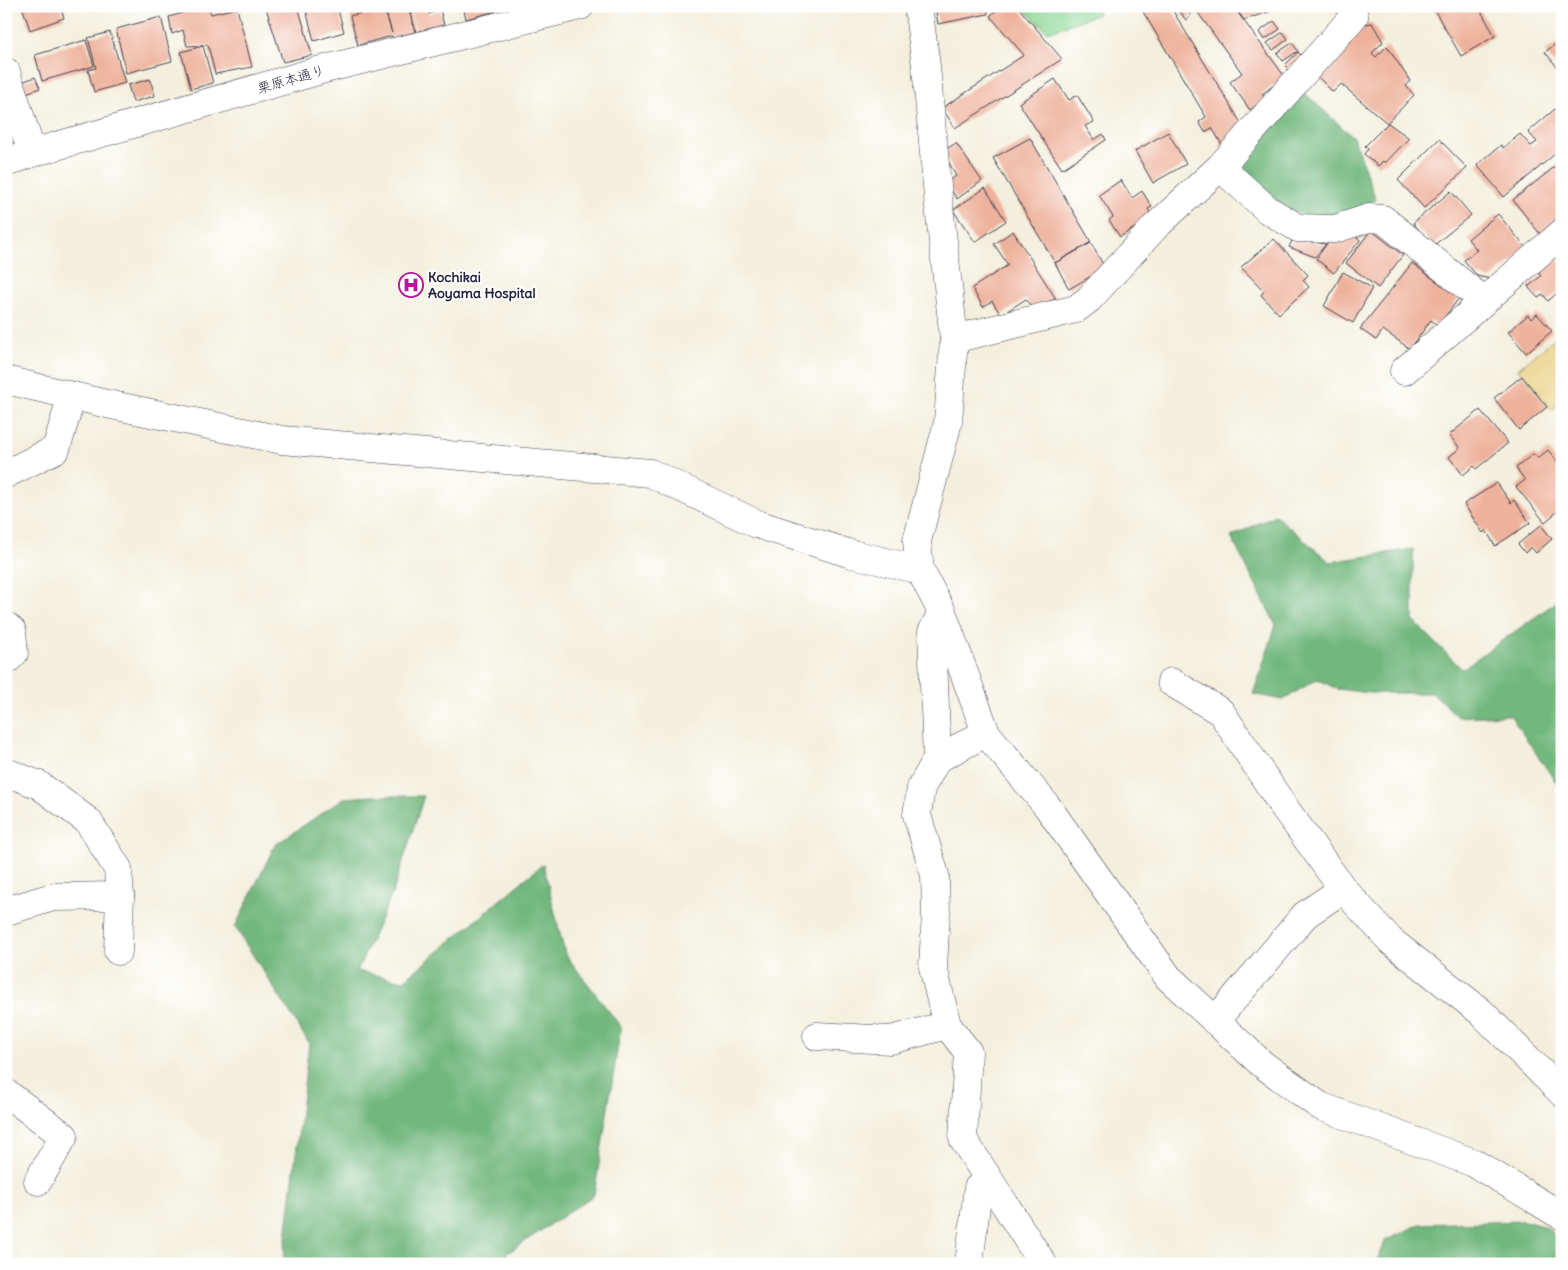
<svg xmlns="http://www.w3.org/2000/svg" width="1568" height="1270" font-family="Delius,'Klee One',sans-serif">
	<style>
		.green { fill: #8dd794; stroke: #587c68 }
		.forest { fill: #72b87e; stroke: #4a6d5c }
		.sand { fill: #eeda9e; stroke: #887e6c }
		.building { fill: #eeb29c }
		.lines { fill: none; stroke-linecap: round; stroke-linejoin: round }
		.minor-casing { stroke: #414153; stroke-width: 29 }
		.minor { stroke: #fff; stroke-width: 28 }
		.labels { text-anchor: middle; stroke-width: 4; stroke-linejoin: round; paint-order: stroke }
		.street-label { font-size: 14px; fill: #22223b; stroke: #fff }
		.poi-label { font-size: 14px; font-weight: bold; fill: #22223b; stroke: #fff; text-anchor: start }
	</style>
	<rect width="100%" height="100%" fill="#fff"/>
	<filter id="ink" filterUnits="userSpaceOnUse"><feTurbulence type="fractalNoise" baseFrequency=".02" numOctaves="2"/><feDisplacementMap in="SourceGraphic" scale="10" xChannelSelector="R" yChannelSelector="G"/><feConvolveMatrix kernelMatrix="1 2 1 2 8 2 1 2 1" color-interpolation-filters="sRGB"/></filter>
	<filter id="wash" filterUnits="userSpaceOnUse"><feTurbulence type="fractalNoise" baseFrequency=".0096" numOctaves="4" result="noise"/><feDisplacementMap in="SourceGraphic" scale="20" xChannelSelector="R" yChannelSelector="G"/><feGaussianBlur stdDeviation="1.12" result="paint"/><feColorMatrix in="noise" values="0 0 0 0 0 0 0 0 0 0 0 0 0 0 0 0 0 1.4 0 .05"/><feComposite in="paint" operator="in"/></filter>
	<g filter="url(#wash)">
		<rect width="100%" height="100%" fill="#f3efdc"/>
		<path class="green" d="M 1020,6 L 1094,6 L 1098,14 L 1048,32 Z"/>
		<g class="forest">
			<path d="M 1299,88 L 1354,138 L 1376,200 L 1342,217 L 1307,218 L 1268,196 L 1235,165 Z"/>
			<path d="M 1275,515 L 1330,562 L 1413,549 L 1413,620 L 1462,669 L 1562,598 L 1562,791 L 1510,715 L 1458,717 L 1433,693 L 1370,693 L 1337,689 L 1317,679 L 1283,700 L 1253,694 L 1276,625 L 1231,537 Z"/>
			<path d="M 373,796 L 424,796 L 393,892 L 357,971 L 403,981 L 543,864 L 565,954 L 621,1027 L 594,1195 L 506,1254 L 513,1264 L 283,1264 L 309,1043 L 235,927 L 275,845 L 344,798 Z"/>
			<path d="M 1524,1221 L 1547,1227 L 1562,1246 L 1562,1264 L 1377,1264 L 1385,1241 L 1420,1224 Z"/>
		</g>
		<path class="sand" d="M 1558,336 L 1562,340 L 1562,401 L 1552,410 L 1518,369 Z"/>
		<g id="blocks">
			<g class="building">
				<path d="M 22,6 L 60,6 L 64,18 L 30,30 Z"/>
				<path d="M 91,6 L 108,6 L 108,7 L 92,11 Z"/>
				<path d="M 205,6 L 208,6 L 211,14 L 237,8 L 252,67 L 215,74 L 208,45 L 187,46 L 183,30 L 172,34 L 169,17 Z"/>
				<path d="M 273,6 L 298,6 L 312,55 L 283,62 L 266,8 Z"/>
				<path d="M 305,6 L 337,6 L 344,32 L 314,41 Z"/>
				<path d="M 384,6 L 408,6 L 415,32 L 393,38 L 392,36 L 358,45 L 350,16 L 384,7 L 392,33 Z"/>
				<path d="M 409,6 L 427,6 L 429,14 L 440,10 L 444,25 L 416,32 Z"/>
				<path d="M 463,6 L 494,6 L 496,11 L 466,19 Z"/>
				<path d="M 935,6 L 987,6 L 988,14 L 938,24 Z"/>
				<path d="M 1001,6 L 1017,6 L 1062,59 L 955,128 L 942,108 L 1024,55 L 990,16 Z"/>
				<path d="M 1148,6 L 1170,6 L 1244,128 L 1224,148 L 1212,128 L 1205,132 L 1199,122 L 1206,117 L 1142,10 Z"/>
				<path d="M 1176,6 L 1184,6 L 1191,16 L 1186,20 Z"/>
				<path d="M 1193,6 L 1233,6 L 1285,77 L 1262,94 L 1265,98 L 1250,110 L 1230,82 L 1242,73 Z"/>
				<path d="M 1234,6 L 1283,6 L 1283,7 L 1244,20 Z"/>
				<path d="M 1432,6 L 1478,6 L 1495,36 L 1461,56 Z"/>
				<path d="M 161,17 L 172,61 L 126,73 L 116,29 Z"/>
				<path d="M 1274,21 L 1280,29 L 1264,40 L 1259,32 Z"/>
				<path d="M 1372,23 L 1383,42 L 1372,53 L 1376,57 L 1387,46 L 1410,81 L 1406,86 L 1414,95 L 1387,123 L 1341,84 L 1333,92 L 1315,74 L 1365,24 Z"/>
				<path d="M 110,32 L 125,83 L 94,92 L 88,70 L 96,68 L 88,38 Z"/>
				<path d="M 1283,32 L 1288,39 L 1273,50 L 1267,43 Z"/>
				<path d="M 1562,39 L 1562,73 L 1545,52 Z"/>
				<path d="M 86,40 L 94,66 L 42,81 L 35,55 Z"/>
				<path d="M 1292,43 L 1298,51 L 1283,61 L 1277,53 Z"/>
				<path d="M 203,46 L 213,83 L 191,89 L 181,52 Z"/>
				<path d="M 1298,52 L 1304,58 L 1291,71 L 1285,65 Z"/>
				<path d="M 35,77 L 40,88 L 26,93 L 22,82 Z"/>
				<path d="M 150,79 L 155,96 L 133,102 L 128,85 Z"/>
				<path d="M 1055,79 L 1069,100 L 1077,95 L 1094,122 L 1085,126 L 1094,140 L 1103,134 L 1106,140 L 1062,169 L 1019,103 Z"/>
				<path d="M 6,100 L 21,140 L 6,145 Z"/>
				<path d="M 1555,109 L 1562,117 L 1562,148 L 1504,197 L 1477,165 L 1501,145 L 1503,148 L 1520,134 L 1531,146 L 1537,142 L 1528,132 Z"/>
				<path d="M 1388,123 L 1409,138 L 1385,163 L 1383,161 L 1378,166 L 1364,154 L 1368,149 L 1365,146 Z"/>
				<path d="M 1168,132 L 1186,164 L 1153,183 L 1135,151 Z"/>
				<path d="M 1030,138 L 1091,242 L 1055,263 L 993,158 Z"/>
				<path d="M 1439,139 L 1467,168 L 1424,208 L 1398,180 Z"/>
				<path d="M 956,143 L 982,181 L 957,199 L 947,183 L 956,176 L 943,151 Z"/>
				<path d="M 1562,161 L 1562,216 L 1540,234 L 1513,200 Z"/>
				<path d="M 1121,180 L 1132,198 L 1142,191 L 1152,207 L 1148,209 L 1152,217 L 1120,237 L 1109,220 L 1113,217 L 1099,195 Z"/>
				<path d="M 985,188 L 1006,221 L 975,242 L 953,210 Z"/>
				<path d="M 1451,191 L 1471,215 L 1433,246 L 1413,223 Z"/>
				<path d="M 1498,214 L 1527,249 L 1490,279 L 1477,276 L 1464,260 L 1477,250 L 1468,239 Z"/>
				<path d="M 1371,230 L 1403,255 L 1378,288 L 1346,263 Z"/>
				<path d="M 1013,231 L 1056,299 L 1031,307 L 1026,299 L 1001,315 L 992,301 L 983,307 L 972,288 L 1008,265 L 994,244 Z"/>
				<path d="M 1355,235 L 1360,240 L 1334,273 L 1316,259 L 1328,242 Z"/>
				<path d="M 1274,239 L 1308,275 L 1303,280 L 1309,287 L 1279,314 L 1261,295 L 1264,291 L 1241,267 Z"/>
				<path d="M 1293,239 L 1326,244 L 1315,257 L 1289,247 Z"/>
				<path d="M 1091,243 L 1105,268 L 1069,289 L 1055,263 Z"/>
				<path d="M 1555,257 L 1562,265 L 1562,300 L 1556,294 L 1548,301 L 1543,294 L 1538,298 L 1528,287 L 1541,276 L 1537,271 Z"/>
				<path d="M 1412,263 L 1459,298 L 1438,326 L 1431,320 L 1410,349 L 1383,330 L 1376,340 L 1360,329 Z"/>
				<path d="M 1343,272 L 1372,288 L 1353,323 L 1324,306 Z"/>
				<path d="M 1537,314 L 1552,331 L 1526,353 L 1508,332 L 1528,315 L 1531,319 Z"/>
				<path d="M 1522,376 L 1547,407 L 1519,430 L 1494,398 Z"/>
				<path d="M 1480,410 L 1508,443 L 1476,469 L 1474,466 L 1463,475 L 1449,457 L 1460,448 L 1449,435 Z"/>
				<path d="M 1548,450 L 1562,467 L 1562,508 L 1545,522 L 1516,487 L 1525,480 L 1516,468 L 1533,454 L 1538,458 Z"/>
				<path d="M 1497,483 L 1511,503 L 1514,500 L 1530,523 L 1495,546 L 1486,530 L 1483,533 L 1464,504 Z"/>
				<path d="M 1541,525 L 1552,539 L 1536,553 L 1531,547 L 1525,553 L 1518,544 Z"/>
			</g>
		</g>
	</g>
	<g filter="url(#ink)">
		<use href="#blocks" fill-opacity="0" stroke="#414153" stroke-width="1"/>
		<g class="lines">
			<defs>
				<g id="minor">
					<path d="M 918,6 L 926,66 L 938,197 L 954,339 L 948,422 L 917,541 L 920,570 L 942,612 L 986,733 L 1047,806 L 1168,977 L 1262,1064 L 1320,1106 L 1474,1163 L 1562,1216"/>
					<path d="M 6,72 L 32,153"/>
					<path d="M 6,163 L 32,153 L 321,70 L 580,6"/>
					<path d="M 1220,167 L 1268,210 L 1298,228 L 1335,229 L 1369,218 L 1383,219 L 1484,301"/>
					<path d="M 954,339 L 1076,309 L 1089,299 L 1155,227 L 1220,167 L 1354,16 L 1351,6"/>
					<path d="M 1404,371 L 1562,233"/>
					<path d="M 6,380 L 107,404 L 282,440 L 650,473 L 757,524 L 848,553 L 920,570"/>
					<path d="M 6,474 L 56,449 L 72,396"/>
					<path d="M 942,612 L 932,632 L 937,759 L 921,788 L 917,815 L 935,875 L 936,913 L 933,967 L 947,1025 L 968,1052 L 963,1139 L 1043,1264"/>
					<path d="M 6,626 L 12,631 L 14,653 L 6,661"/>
					<path d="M 1171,682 L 1221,712 L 1284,807 L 1343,889 L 1391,941 L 1481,1012 L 1562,1093"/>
					<path d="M 937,759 L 986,733"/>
					<path d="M 6,772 L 39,785 L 88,821 L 118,869 L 120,896 L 118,951"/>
					<path d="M 6,911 L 53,897 L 120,896"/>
					<path d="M 1215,1021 L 1305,915 L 1343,889"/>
					<path d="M 817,1036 L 891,1040 L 947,1025"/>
					<path d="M 6,1093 L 64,1136 L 38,1181"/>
					<path d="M 969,1264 L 978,1188 L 989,1180"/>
				</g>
			</defs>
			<use href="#minor" class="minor-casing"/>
			<use href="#minor" class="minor"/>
		</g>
	</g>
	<defs>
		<symbol id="hospital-ring" viewBox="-11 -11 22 22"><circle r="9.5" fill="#fff" stroke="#b5179e" stroke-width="1.5"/><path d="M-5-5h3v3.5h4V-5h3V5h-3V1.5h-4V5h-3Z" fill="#b5179e"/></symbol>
	</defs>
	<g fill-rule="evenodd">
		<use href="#hospital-ring" x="397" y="271" width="28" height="28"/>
	</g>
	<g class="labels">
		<g class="street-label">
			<text transform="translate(291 79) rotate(-16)" y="5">栗原本通り</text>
		</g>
		<g class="poi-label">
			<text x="428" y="282">Kochikai<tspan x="428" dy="16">Aoyama Hospital</tspan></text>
		</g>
	</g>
	<rect width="1568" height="1270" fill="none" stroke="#fff" stroke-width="25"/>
</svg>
